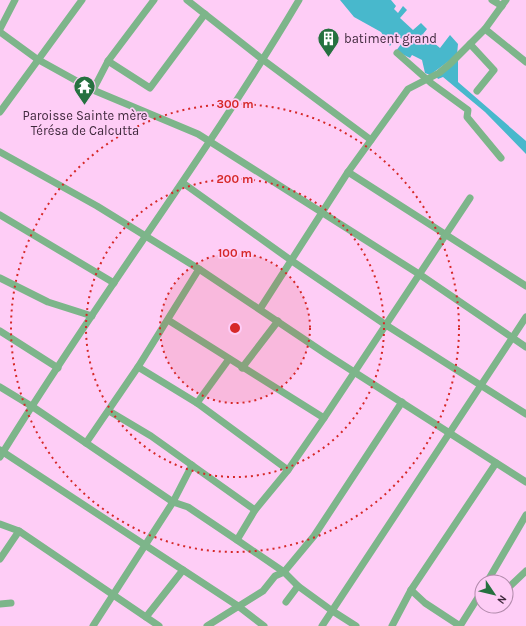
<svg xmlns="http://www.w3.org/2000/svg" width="526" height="626" font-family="Karla,sans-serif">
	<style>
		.water { fill: #48b8cc }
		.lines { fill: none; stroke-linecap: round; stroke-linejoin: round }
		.minor { stroke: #7db58a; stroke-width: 7 }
		.ring { fill: none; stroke: #d62828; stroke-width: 2; stroke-dasharray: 2 4 }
		.labels { text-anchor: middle; stroke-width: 3.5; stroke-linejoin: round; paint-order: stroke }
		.poi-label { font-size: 13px; fill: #40293d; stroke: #fecdf6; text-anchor: start }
		.centre { fill: #d62828; stroke: #fecdf6; stroke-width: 2 }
		.ring-label { font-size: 12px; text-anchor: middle; font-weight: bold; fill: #d62828; stroke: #fecdf6; stroke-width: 3.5; stroke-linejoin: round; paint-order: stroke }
	</style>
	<rect width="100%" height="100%" fill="#fecdf6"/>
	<g class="water">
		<path d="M 340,0 L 391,0 L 396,6 L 394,9 L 398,13 L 403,6 L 407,10 L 400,18 L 413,30 L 421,23 L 427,29 L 423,34 L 440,48 L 450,35 L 458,44 L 457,55 L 430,75 L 425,73 L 422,60 L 412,55 L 410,58 L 396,51 L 404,40 L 397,36 L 390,46 L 381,32 L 354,17 Z"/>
		<path d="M 458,59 L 458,82 L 526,141 L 526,154 L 485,112 L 443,77 L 438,79 L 436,76 Z"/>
	</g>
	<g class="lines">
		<g class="minor">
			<path d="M 187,0 L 262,59 L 371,140"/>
			<path d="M 492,0 L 502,6"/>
			<path d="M 0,29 L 15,0"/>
			<path d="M 485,29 L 526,62"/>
			<path d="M 0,32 L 37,59 L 93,90 L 198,134 L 419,274 L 526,347"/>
			<path d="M 470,44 L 494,70 L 477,91"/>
			<path d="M 397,53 L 431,83 L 468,110 L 467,117 L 501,158"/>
			<path d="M 108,61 L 150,88 L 205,14"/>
			<path d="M 93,90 L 108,61 L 154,0"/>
			<path d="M 0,112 L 82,0"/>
			<path d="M 0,152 L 97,206 L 199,269 L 326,354 L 526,482"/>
			<path d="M 348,172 L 526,286"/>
			<path d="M 183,183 L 292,261 L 386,325 L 526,414"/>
			<path d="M 0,215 L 114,283"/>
			<path d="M 0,278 L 48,302 L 92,316"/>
			<path d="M 260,309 L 348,172 L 408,89 L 439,73 L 450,64 L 485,29 L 506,0"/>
			<path d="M 168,320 L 324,418"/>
			<path d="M 0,331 L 58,368"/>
			<path d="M 138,367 L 197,403 L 288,470"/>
			<path d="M 242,368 L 278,321"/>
			<path d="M 0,387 L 33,407 L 173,502 L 188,507 L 237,540 L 284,572 L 298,586 L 331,610 L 356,626"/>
			<path d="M 197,403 L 229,359"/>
			<path d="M 109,411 L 151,436 L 255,510"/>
			<path d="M 86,443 L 138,367 L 199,269"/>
			<path d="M 0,450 L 238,606 L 264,626"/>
			<path d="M 0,457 C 95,302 206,157 299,0"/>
			<path d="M 0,524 L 19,531"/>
			<path d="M 237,540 L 255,510 L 288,470 L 324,418 L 470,198"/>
			<path d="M 0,559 L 19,531 L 159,626"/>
			<path d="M 487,582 L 526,515"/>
			<path d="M 411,590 L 425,603 L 460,626"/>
			<path d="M 506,590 L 526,571"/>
			<path d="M 286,602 L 298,586"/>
			<path d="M 0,604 L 11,603"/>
			<path d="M 146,617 L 183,570"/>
			<path d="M 93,626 L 173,502 L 192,465"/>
			<path d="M 207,626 L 263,591 L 275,576 L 284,572 L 314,536 L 402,402"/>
			<path d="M 322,626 L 526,317"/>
			<path d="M 392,626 L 411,590 L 496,463"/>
			<path d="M 460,626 L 482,591"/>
		</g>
	</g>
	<circle cx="235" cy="328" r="75" fill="#d62828" fill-opacity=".12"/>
	<g class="ring">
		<circle cx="235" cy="328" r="75"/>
		<circle cx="235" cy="328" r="149"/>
		<circle cx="235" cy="328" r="224"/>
	</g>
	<defs>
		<symbol id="building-pin" viewBox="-11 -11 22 30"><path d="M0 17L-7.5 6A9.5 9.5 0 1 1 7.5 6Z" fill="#267140" stroke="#fecdf6"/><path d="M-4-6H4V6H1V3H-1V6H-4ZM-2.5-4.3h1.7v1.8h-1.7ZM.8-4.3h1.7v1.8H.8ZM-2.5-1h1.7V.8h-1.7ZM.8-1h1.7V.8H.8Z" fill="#fff"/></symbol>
		<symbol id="temple-pin" viewBox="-11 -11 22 30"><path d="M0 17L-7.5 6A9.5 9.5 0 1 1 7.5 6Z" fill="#267140" stroke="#fecdf6"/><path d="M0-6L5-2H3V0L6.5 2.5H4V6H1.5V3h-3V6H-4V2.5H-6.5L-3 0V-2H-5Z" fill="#fff"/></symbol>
	</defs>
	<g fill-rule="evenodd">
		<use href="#building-pin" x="316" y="26" width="25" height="34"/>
		<use href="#temple-pin" x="72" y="74" width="25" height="34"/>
	</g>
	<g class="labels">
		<g class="poi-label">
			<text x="344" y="43">batiment grand</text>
			<text x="85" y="120" text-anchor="middle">Paroisse Sainte mère<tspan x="85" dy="15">Térésa de Calcutta</tspan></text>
		</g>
	</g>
	<circle cx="235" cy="328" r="6" class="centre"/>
	<g class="ring-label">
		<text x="235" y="108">300 m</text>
		<text x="235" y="183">200 m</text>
		<text x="235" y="257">100 m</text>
	</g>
	<g transform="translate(494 594) rotate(125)"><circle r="19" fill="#fecdf6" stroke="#b28bac"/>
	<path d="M0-3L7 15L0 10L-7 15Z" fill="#267140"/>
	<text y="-6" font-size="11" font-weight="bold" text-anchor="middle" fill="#40293d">N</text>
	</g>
</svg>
